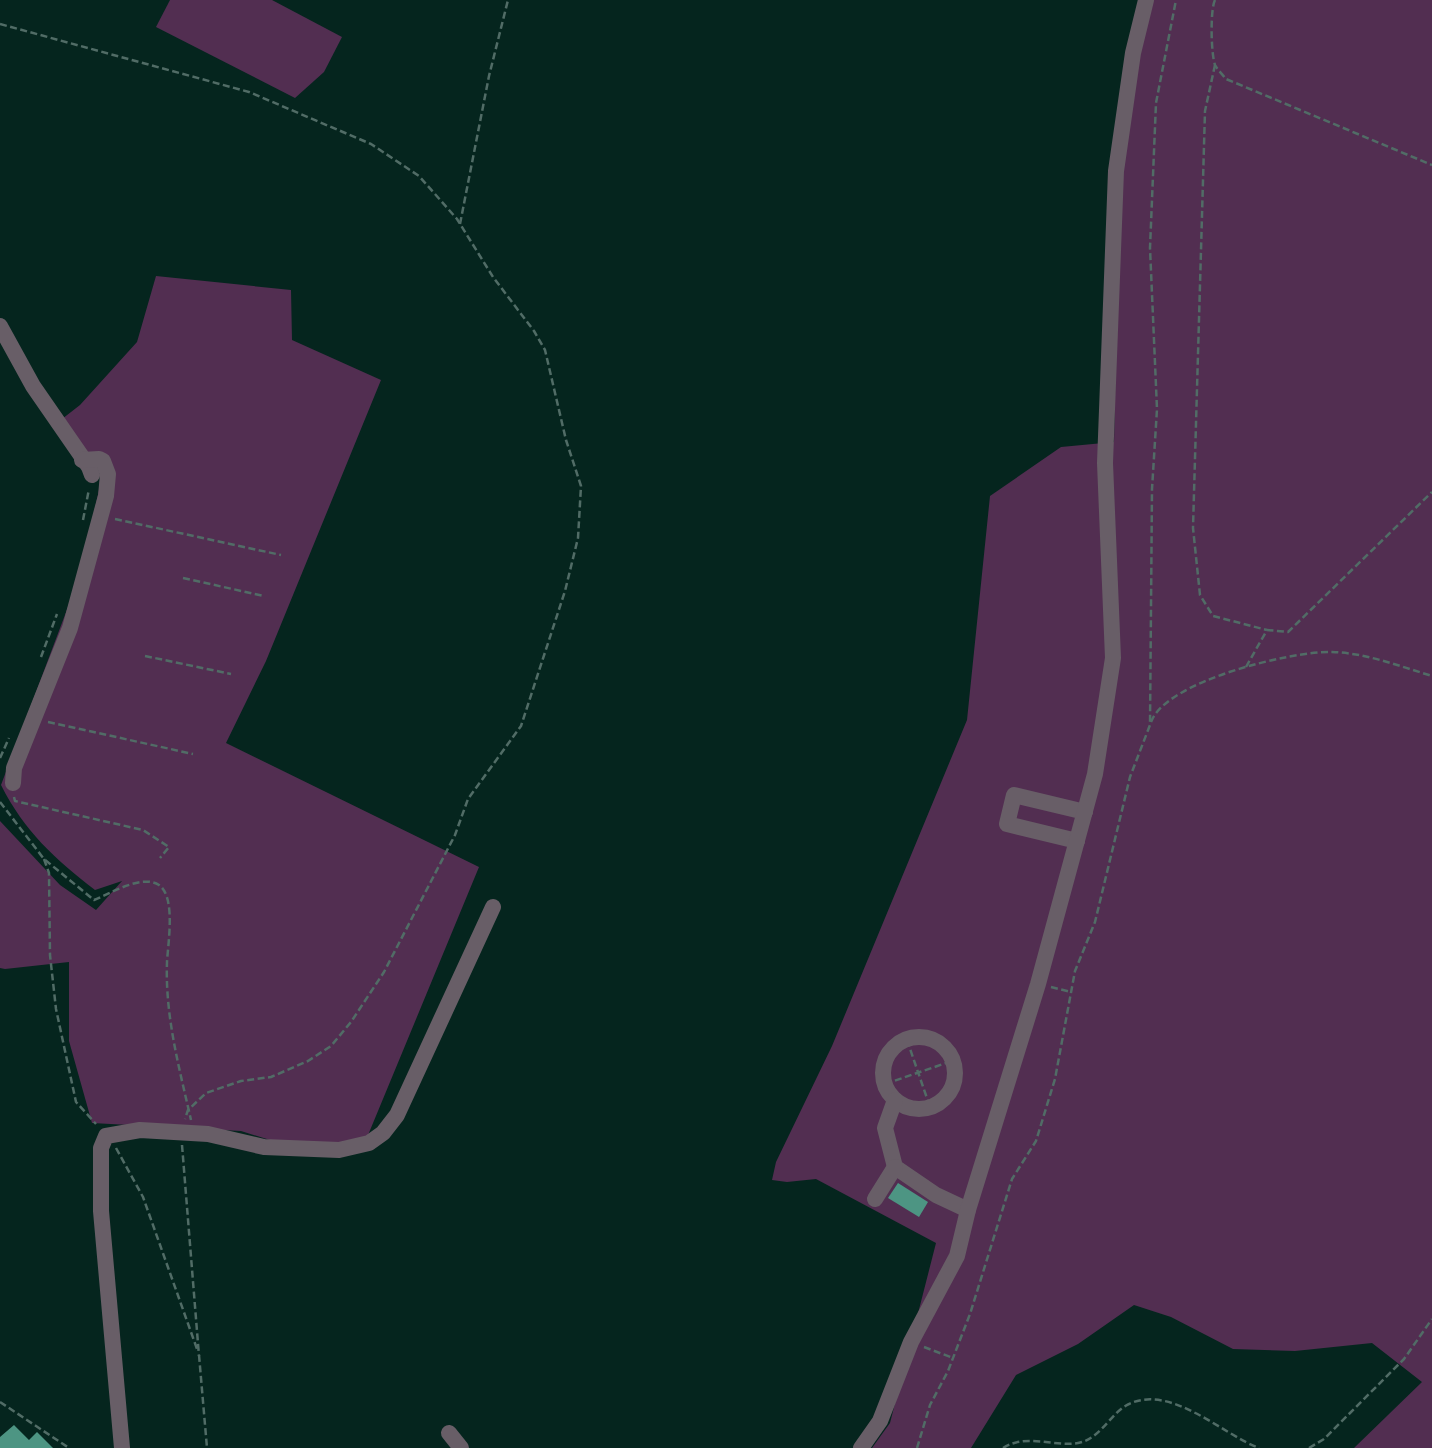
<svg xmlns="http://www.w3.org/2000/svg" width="1432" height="1448" font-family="Mulish,sans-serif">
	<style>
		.green { fill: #522e51 }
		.building { fill: #4d9583 }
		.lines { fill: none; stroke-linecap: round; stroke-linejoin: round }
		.path { stroke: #516c66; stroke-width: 2.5; stroke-dasharray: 7 3.5; stroke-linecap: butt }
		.minor { stroke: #685e67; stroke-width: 16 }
	</style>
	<rect width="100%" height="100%" fill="#05251e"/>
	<g class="green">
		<path d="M 170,0 L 272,0 L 342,37 L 324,72 L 295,98 L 156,27 Z"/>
		<path d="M 1144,0 L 1432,0 L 1432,1448 L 1354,1448 L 1422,1382 L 1372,1343 L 1295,1351 L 1233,1349 L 1171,1317 L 1134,1305 L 1078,1344 L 1016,1375 L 971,1448 L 872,1448 L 890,1423 L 936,1243 L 816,1179 L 787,1182 L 772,1180 L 776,1162 L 832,1046 L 967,720 L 990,496 L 1061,447 L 1114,442 L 1121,111 Z"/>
		<path d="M 156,276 L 291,290 L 292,340 L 381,380 L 266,661 L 226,743 L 479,867 L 366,1140 L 322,1144 L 270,1140 L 241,1131 L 92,1123 L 69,1041 L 69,962 L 5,969 L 0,968 L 0,821 L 60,885 L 96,910 L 122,881 L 95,890 C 55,859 24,831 1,785 L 80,575 L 99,490 L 101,470 L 62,419 L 80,405 L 137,342 Z"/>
	</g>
	<g class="building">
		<path d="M 898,1183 L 928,1202 L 919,1217 L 888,1198 Z"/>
		<path d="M 14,1425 L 29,1440 L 37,1432 L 53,1448 L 0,1448 L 0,1437 Z"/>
	</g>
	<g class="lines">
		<g class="path">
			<path d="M 1215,0 C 1210,10 1211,54 1215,65 C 1217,69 1223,75 1226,79 L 1432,165"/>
			<path d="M 0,24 L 249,92 L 371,144 L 419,176 L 457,219 L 493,277 L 534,331 L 545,350 L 566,440 L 581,486 L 578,538 L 565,591 L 521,726 L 468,799 L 455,835 L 384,972 L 351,1022 L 331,1046 L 308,1061 L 271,1077 L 241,1081 L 206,1093 L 188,1110 L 185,1119"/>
			<path d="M 1215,65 L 1205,111 L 1193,528 L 1200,595 L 1213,616 L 1267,630"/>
			<path d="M 460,224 L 489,76 L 508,0"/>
			<path d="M 115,519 L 281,555"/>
			<path d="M 83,520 L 89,489"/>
			<path d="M 183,578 L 264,596"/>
			<path d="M 145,656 L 231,674"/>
			<path d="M 41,657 L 57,614"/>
			<path d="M 1246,667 L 1267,630 L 1288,632 L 1432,492"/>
			<path d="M 48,722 L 193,754"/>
			<path d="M 1151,722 C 1166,681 1291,651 1332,652 C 1366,653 1399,666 1432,676"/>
			<path d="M 0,758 L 9,738"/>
			<path d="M 14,797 L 15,801 L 143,830 L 169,847 L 160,858"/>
			<path d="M 0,802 L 44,859 L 94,900 C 111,893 142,874 159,885 C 176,897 168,943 167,962 C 165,1016 179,1067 191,1120"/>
			<path d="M 44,859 L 49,873 L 50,955 L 56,1009 L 76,1102 L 96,1124"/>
			<path d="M 1051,987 L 1071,992"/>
			<path d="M 907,1040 L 930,1107"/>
			<path d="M 885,1084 L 952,1061"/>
			<path d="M 182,1145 L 199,1356"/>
			<path d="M 116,1148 L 143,1197 L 197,1349"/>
			<path d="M 924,1347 L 953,1358"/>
			<path d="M 199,1355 L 207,1448"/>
			<path d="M 0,1402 L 69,1448"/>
			<path d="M 917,1448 L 930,1405 L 948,1371 L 970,1314 L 1012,1179 L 1036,1141 L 1055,1079 L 1075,971 L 1095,922 L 1130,777 L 1150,725 L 1152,489 L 1157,409 L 1150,248 L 1156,103 L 1176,0"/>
			<path d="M 1003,1448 C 1027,1433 1053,1447 1078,1443 C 1101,1439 1111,1412 1129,1404 C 1171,1384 1222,1434 1259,1448"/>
			<path d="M 1309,1448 L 1324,1439 L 1404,1359 L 1432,1319"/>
		</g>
		<g class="minor">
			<path d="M 0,326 L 33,386 L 89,467 L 92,475"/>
			<path d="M 13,783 L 14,768 L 70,628 L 106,496 L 108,474 L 103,461 L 99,459 L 82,460"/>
			<path d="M 1077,841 L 1007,824 L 1014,795 L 1085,812"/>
			<circle cx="919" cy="1073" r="36"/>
			<path d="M 895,1100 L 885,1128 L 895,1167 L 936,1195 L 968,1210"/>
			<path d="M 875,1199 L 895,1167"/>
			<path d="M 449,1433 L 461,1448"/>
			<path d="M 122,1448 L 101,1211 L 101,1148 L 106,1136 L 140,1130 L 208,1134 L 264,1147 L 339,1150 L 369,1143 L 383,1133 L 397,1115 L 493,907"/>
			<path d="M 861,1448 L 880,1421 L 911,1342 L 957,1256 L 968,1210 L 1038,984 L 1095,774 L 1113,658 L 1105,463 L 1116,171 L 1133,53 L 1146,0"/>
		</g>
	</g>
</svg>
